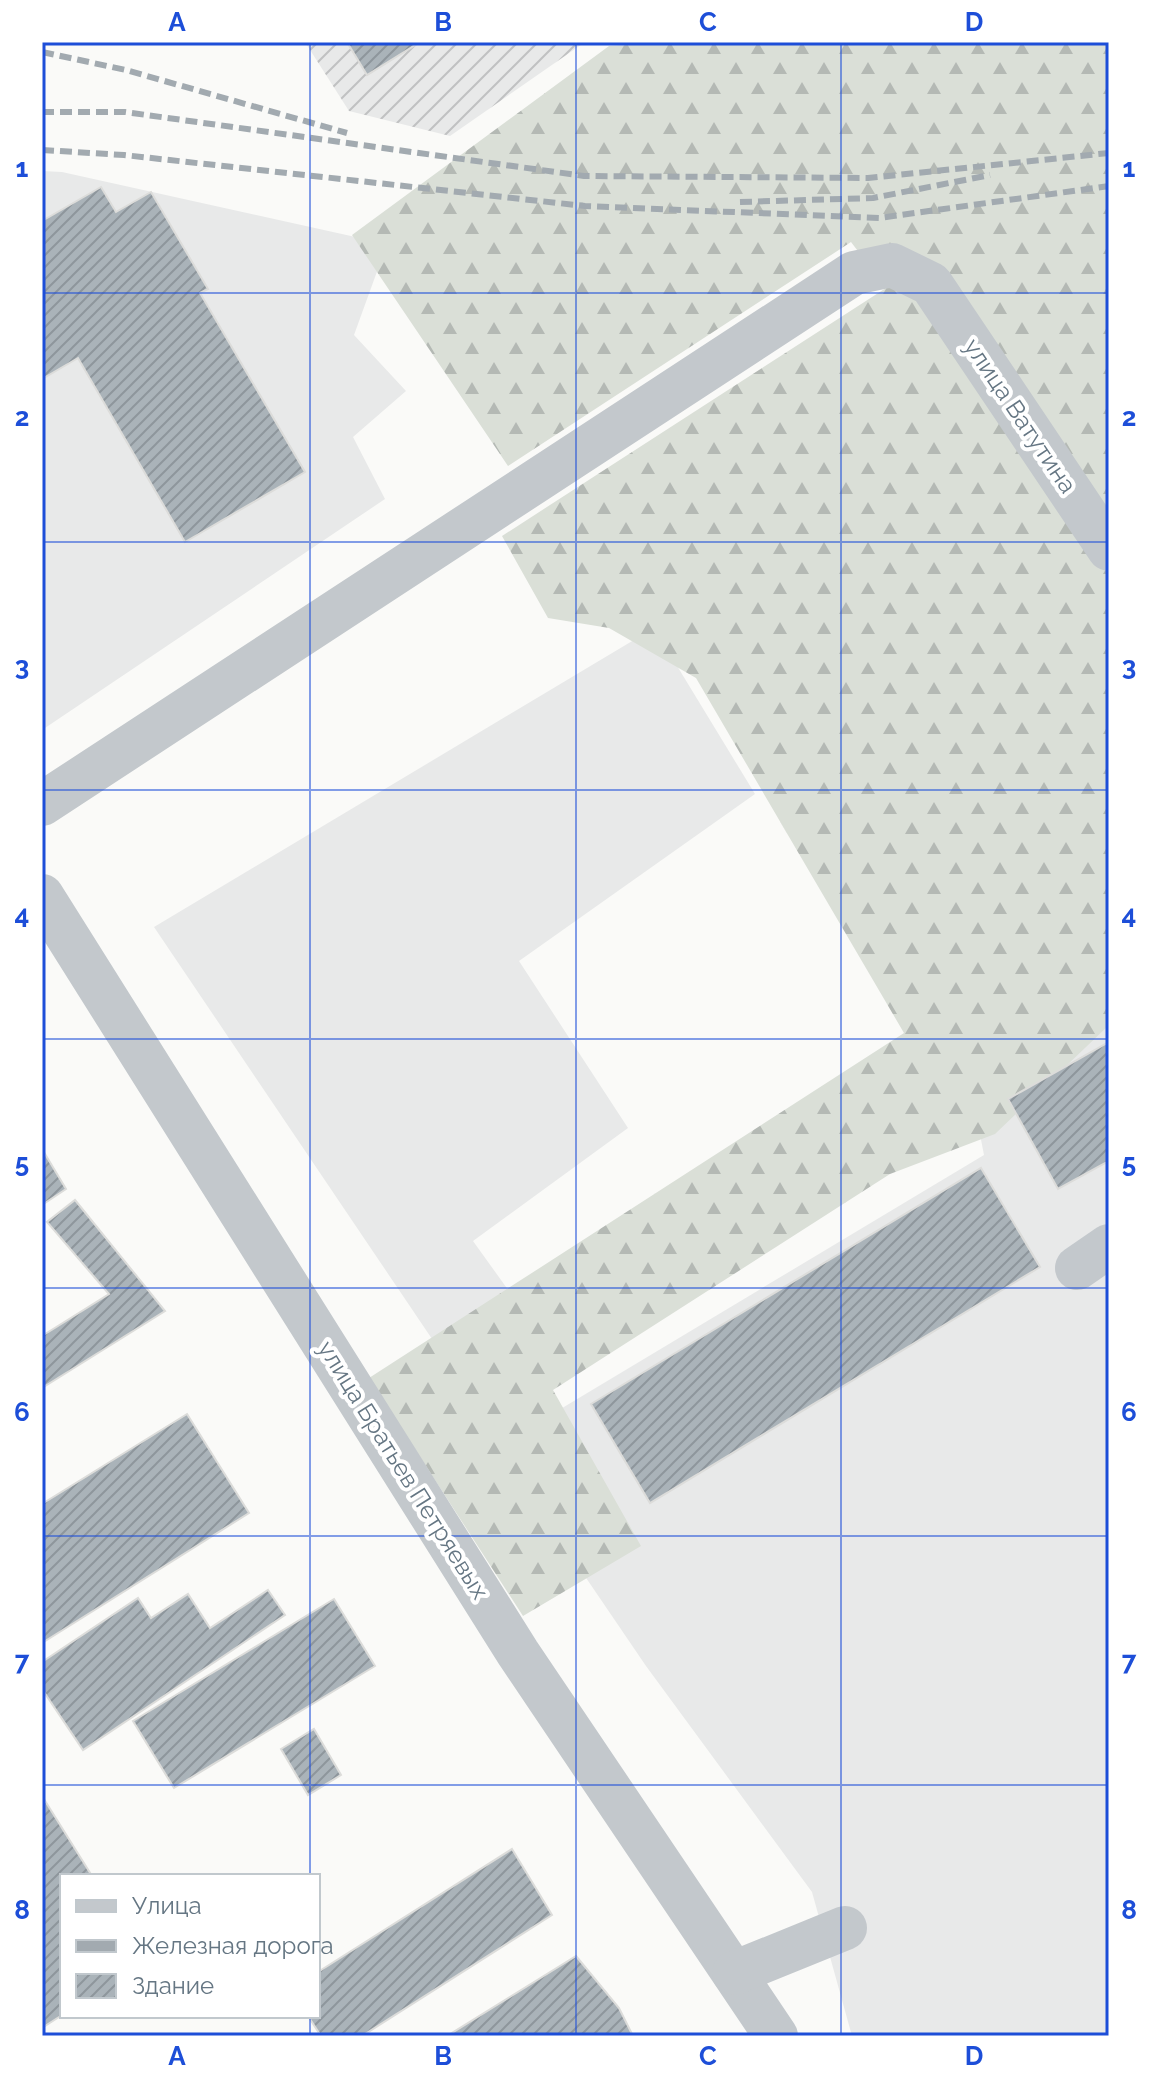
<svg xmlns="http://www.w3.org/2000/svg" width="1151" height="2078" font-family="Raleway,sans-serif">
	<style>
		.built { fill: #e8e9e9 }
		.industrial { fill: url(#industrial-furrows) }
		.forest { fill: url(#forest-firs) }
		.building { fill: url(#building-hatch); stroke: #dcdcda; stroke-width: 2 }
		.lines { fill: none; stroke-linecap: round; stroke-linejoin: round }
		.minor { stroke: #c3c8cc; stroke-width: 44 }
		.rail { stroke: #a2aab0; stroke-width: 6; stroke-dasharray: 12 6; stroke-linecap: butt }
		.grid { fill: none; stroke: #1d4ed8; stroke-width: 2; stroke-opacity: 0.55 }
		.labels { text-anchor: middle; stroke-width: 8; stroke-linejoin: round; paint-order: stroke }
		.street-label { font-size: 24px; fill: #657683; stroke: #fff }
		.neatline { fill: none; stroke: #1d4ed8; stroke-width: 3 }
		.grid-label { font-size: 26px; text-anchor: middle; font-weight: bold; fill: #1d4ed8 }
	</style>
	<defs>
		<pattern id="industrial-furrows" width="10" height="10" patternUnits="userSpaceOnUse" patternTransform="scale(2)"><rect width="10" height="10" fill="#e8e9e9"/><path d="M-1 1l2-2M0 10L10 0M9 11l2-2" fill="none" stroke="#c0c1c2"/></pattern>
		<pattern id="forest-firs" width="22" height="20" patternUnits="userSpaceOnUse" patternTransform="scale(2)"><rect width="22" height="20" fill="#dadfd7"/><path d="M5 1l3.5 6h-7zM16 11l3.5 6h-7z" fill="#b4b9b4"/></pattern>
		<pattern id="building-hatch" width="6" height="6" patternUnits="userSpaceOnUse" patternTransform="scale(2)"><rect width="6" height="6" fill="#aab3b9"/><path d="M-1 1l2-2M0 6l6-6M5 7l2-2" fill="none" stroke="#8e969c"/></pattern>
	</defs>
	<rect width="100%" height="100%" fill="#fafaf8"/>
	<g class="built">
		<path d="M 42,171 L 62,172 L 387,244 L 354,335 L 406,391 L 353,437 L 385,499 L 42,730 Z"/>
		<path d="M 654,628 L 755,794 L 519,961 L 628,1128 L 473,1241 L 529,1319 L 455,1373 L 154,927 Z"/>
		<path d="M 1109,1022 L 1109,2036 L 852,2036 L 812,1892 L 646,1666 L 497,1447 L 984,1155 L 975,1109 Z"/>
	</g>
	<path class="industrial" d="M 305,42 L 585,42 L 450,136 L 349,111 Z"/>
	<path class="forest" d="M 690,42 L 1109,42 L 1109,1025 L 995,1134 L 890,1174 L 553,1390 L 641,1546 L 523,1616 L 369,1378 L 904,1033 L 696,678 L 609,628 L 548,618 L 502,536 L 886,288 L 851,242 L 508,466 L 352,235 L 609,46 Z"/>
	<g class="building">
		<path d="M 347,42 L 420,42 L 367,75 Z"/>
		<path d="M 101,187 L 116,212 L 151,192 L 208,289 L 200,293 L 305,472 L 185,542 L 78,358 L 42,379 L 42,221 Z"/>
		<path d="M 1109,1042 L 1109,1161 L 1058,1189 L 1008,1099 Z"/>
		<path d="M 42,1149 L 66,1189 L 42,1205 Z"/>
		<path d="M 981,1168 L 1040,1267 L 650,1503 L 591,1404 Z"/>
		<path d="M 75,1200 L 165,1311 L 42,1388 L 42,1336 L 109,1294 L 47,1222 Z"/>
		<path d="M 187,1414 L 249,1513 L 42,1643 L 42,1504 Z"/>
		<path d="M 268,1590 L 285,1615 L 83,1750 L 42,1689 L 42,1662 L 138,1598 L 151,1618 L 188,1594 L 210,1628 Z"/>
		<path d="M 334,1599 L 375,1666 L 174,1788 L 133,1721 Z"/>
		<path d="M 314,1729 L 341,1775 L 308,1795 L 281,1749 Z"/>
		<path d="M 42,1796 L 92,1876 L 62,1876 L 62,2015 L 42,2028 Z"/>
		<path d="M 512,1849 L 552,1915 L 362,2036 L 321,2036 L 308,2016 L 318,2016 L 318,1972 Z"/>
		<path d="M 576,1956 L 619,2008 L 633,2036 L 447,2036 Z"/>
	</g>
	<g class="lines">
		<g class="minor">
			<path d="M 42,804 L 854,273 L 892,265 L 931,284 L 1109,549"/>
			<path d="M 42,896 L 518,1653 L 776,2036"/>
			<path d="M 1077,1268 L 1109,1246"/>
			<path d="M 734,1973 L 845,1928"/>
		</g>
		<g class="rail">
			<path d="M 42,52 L 126,70 L 347,133"/>
			<path d="M 42,112 L 125,112 L 584,176 L 868,178 L 1109,153"/>
			<path d="M 42,150 L 124,155 L 585,206 L 879,218 L 1109,186"/>
			<path d="M 740,202 L 873,198 L 990,175"/>
		</g>
	</g>
	<path class="grid" d="M 310,42 L 310,1876M 576,42 L 576,2036M 841,42 L 841,2036M 42,293 L 1109,293M 42,542 L 1109,542M 42,790 L 1109,790M 42,1039 L 1109,1039M 42,1288 L 1109,1288M 42,1536 L 1109,1536M 42,1785 L 1109,1785M 310,2016 L 310,2036"/>
	<g class="labels">
		<g class="street-label">
			<text transform="translate(1020 416) rotate(56)" y="8">улица Ватутина</text>
			<text transform="translate(403 1470) rotate(58)" y="8">улица Братьев Петряевых</text>
		</g>
	</g>
	<rect width="1151" height="2078" fill="none" stroke="#ffffff" stroke-width="88"/>
	<rect x="60" y="1874" width="260" height="144" fill="#ffffff" stroke="#c1c8cd" stroke-width="2"/>
	<rect x="76" y="1900" width="40" height="12" fill="#c3c8cc" stroke="#c1c8cd" stroke-width="2"/>
	<text x="132" y="1914" font-size="24" fill="#657683">Улица</text>
	<rect x="76" y="1940" width="40" height="12" fill="#a2aab0" stroke="#c1c8cd" stroke-width="2"/>
	<text x="132" y="1954" font-size="24" fill="#657683">Железная дорога</text>
	<rect x="76" y="1974" width="40" height="24" fill="url(#building-hatch)" stroke="#c1c8cd" stroke-width="2"/>
	<text x="132" y="1994" font-size="24" fill="#657683">Здание</text>
	<rect x="44" y="44" width="1063" height="1990" class="neatline"/>
	<g class="grid-label">
		<text x="177" y="31">A</text>
		<text x="443" y="31">B</text>
		<text x="708" y="31">C</text>
		<text x="974" y="31">D</text>
		<text x="22" y="177">1</text>
		<text x="1129" y="177">1</text>
		<text x="22" y="426">2</text>
		<text x="1129" y="426">2</text>
		<text x="22" y="675">3</text>
		<text x="1129" y="675">3</text>
		<text x="22" y="924">4</text>
		<text x="1129" y="924">4</text>
		<text x="22" y="1172">5</text>
		<text x="1129" y="1172">5</text>
		<text x="22" y="1421">6</text>
		<text x="1129" y="1421">6</text>
		<text x="22" y="1670">7</text>
		<text x="1129" y="1670">7</text>
		<text x="22" y="1919">8</text>
		<text x="1129" y="1919">8</text>
		<text x="177" y="2065">A</text>
		<text x="443" y="2065">B</text>
		<text x="708" y="2065">C</text>
		<text x="974" y="2065">D</text>
	</g>
</svg>
